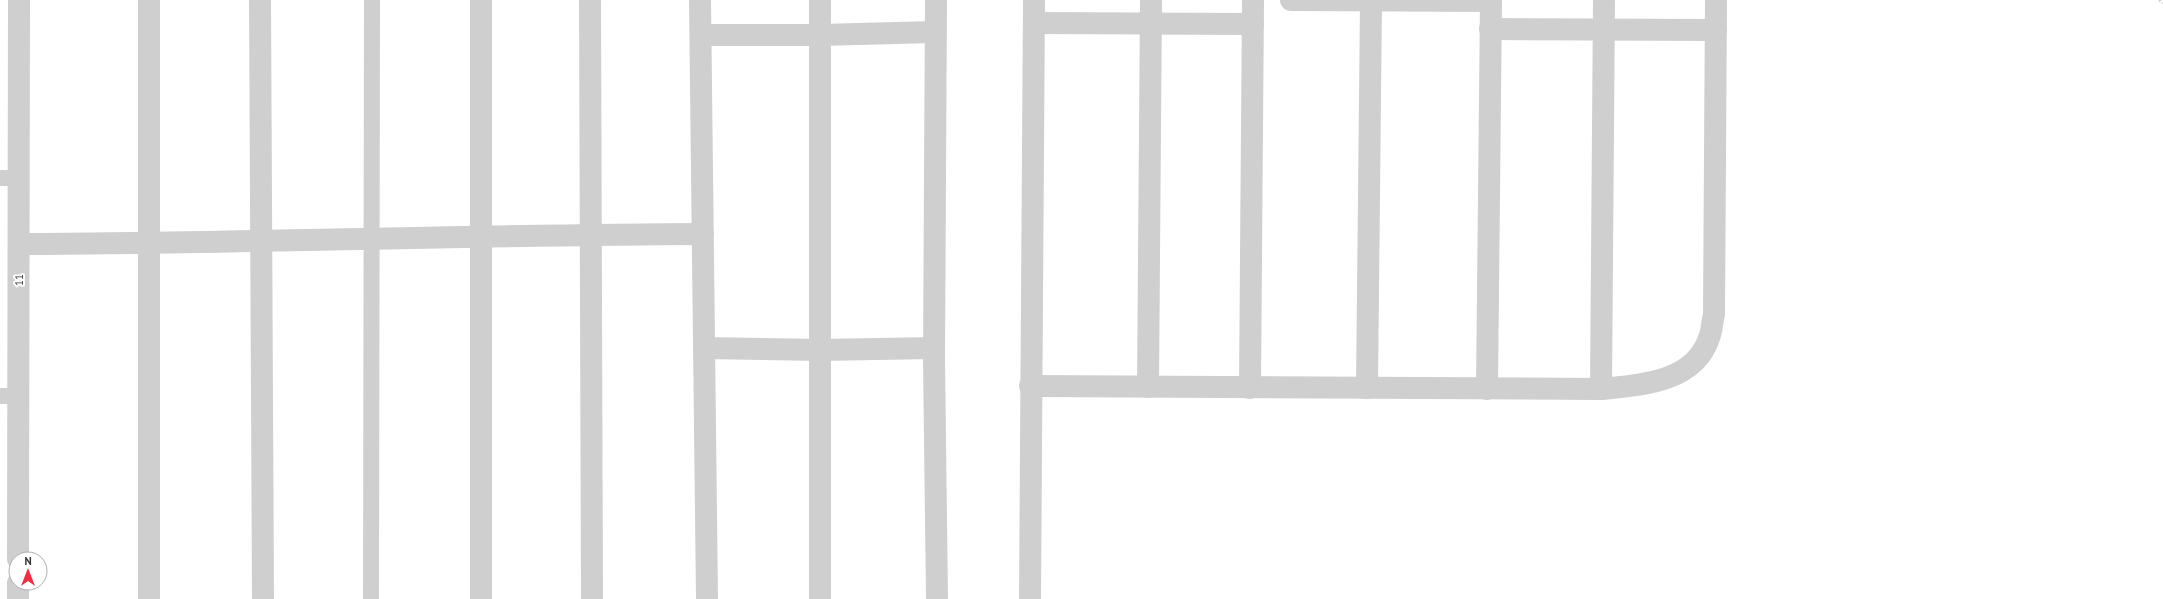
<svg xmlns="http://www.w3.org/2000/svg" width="2163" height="599" font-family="'PT Sans',sans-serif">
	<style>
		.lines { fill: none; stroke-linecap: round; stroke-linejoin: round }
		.path { stroke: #cfcfcf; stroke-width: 2.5; stroke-dasharray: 2 2; stroke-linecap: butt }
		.service { stroke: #cfcfcf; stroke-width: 16 }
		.minor { stroke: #cfcfcf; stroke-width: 22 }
		.labels { text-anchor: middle; stroke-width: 4; stroke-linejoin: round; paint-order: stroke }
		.street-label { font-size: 11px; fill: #323232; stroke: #fff }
	</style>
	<rect width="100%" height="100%" fill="#fff"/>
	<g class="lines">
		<path class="path" d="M 2159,0 L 2163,3"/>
		<g class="service">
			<path d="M 0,178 L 19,178"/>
			<path d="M 0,396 L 19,396"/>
			<path d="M 371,599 L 372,0"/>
		</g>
		<g class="minor">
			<path d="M 149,0 L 149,599"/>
			<path d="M 260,0 L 263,599"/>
			<path d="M 481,0 L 481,599"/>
			<path d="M 590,0 L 592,599"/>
			<path d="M 700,0 L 707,599"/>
			<path d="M 820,0 L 820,599"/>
			<path d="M 936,0 L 934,359 L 937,599"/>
			<path d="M 1291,0 L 1491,1"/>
			<path d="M 1034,23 L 1253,24"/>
			<path d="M 1490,29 L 1716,30"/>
			<path d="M 701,35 L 820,35 L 935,32"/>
			<path d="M 19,244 C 247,243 475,235 703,234"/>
			<path d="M 704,348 L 820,350 L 934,348"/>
			<path d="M 1030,386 L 1601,389 C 1640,385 1694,383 1709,338 C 1712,331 1712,322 1714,314 L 1716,0"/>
			<path d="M 1148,387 L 1151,0"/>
			<path d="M 1250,388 L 1253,0"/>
			<path d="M 1367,388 L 1371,1"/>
			<path d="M 1487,389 L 1491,0"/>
			<path d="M 1601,389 L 1604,0"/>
			<path d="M 18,559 L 19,0"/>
			<path d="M 18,583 L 18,599"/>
			<path d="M 1030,599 L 1034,0"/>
		</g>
	</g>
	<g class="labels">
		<g class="street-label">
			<text transform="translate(19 280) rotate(-91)" y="4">11</text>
		</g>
	</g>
	<g transform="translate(28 571)"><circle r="19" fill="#ffffff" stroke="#adadad"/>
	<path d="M0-3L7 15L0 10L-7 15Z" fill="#f12c42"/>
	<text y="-6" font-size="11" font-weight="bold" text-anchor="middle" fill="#323232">N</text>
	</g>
</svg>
